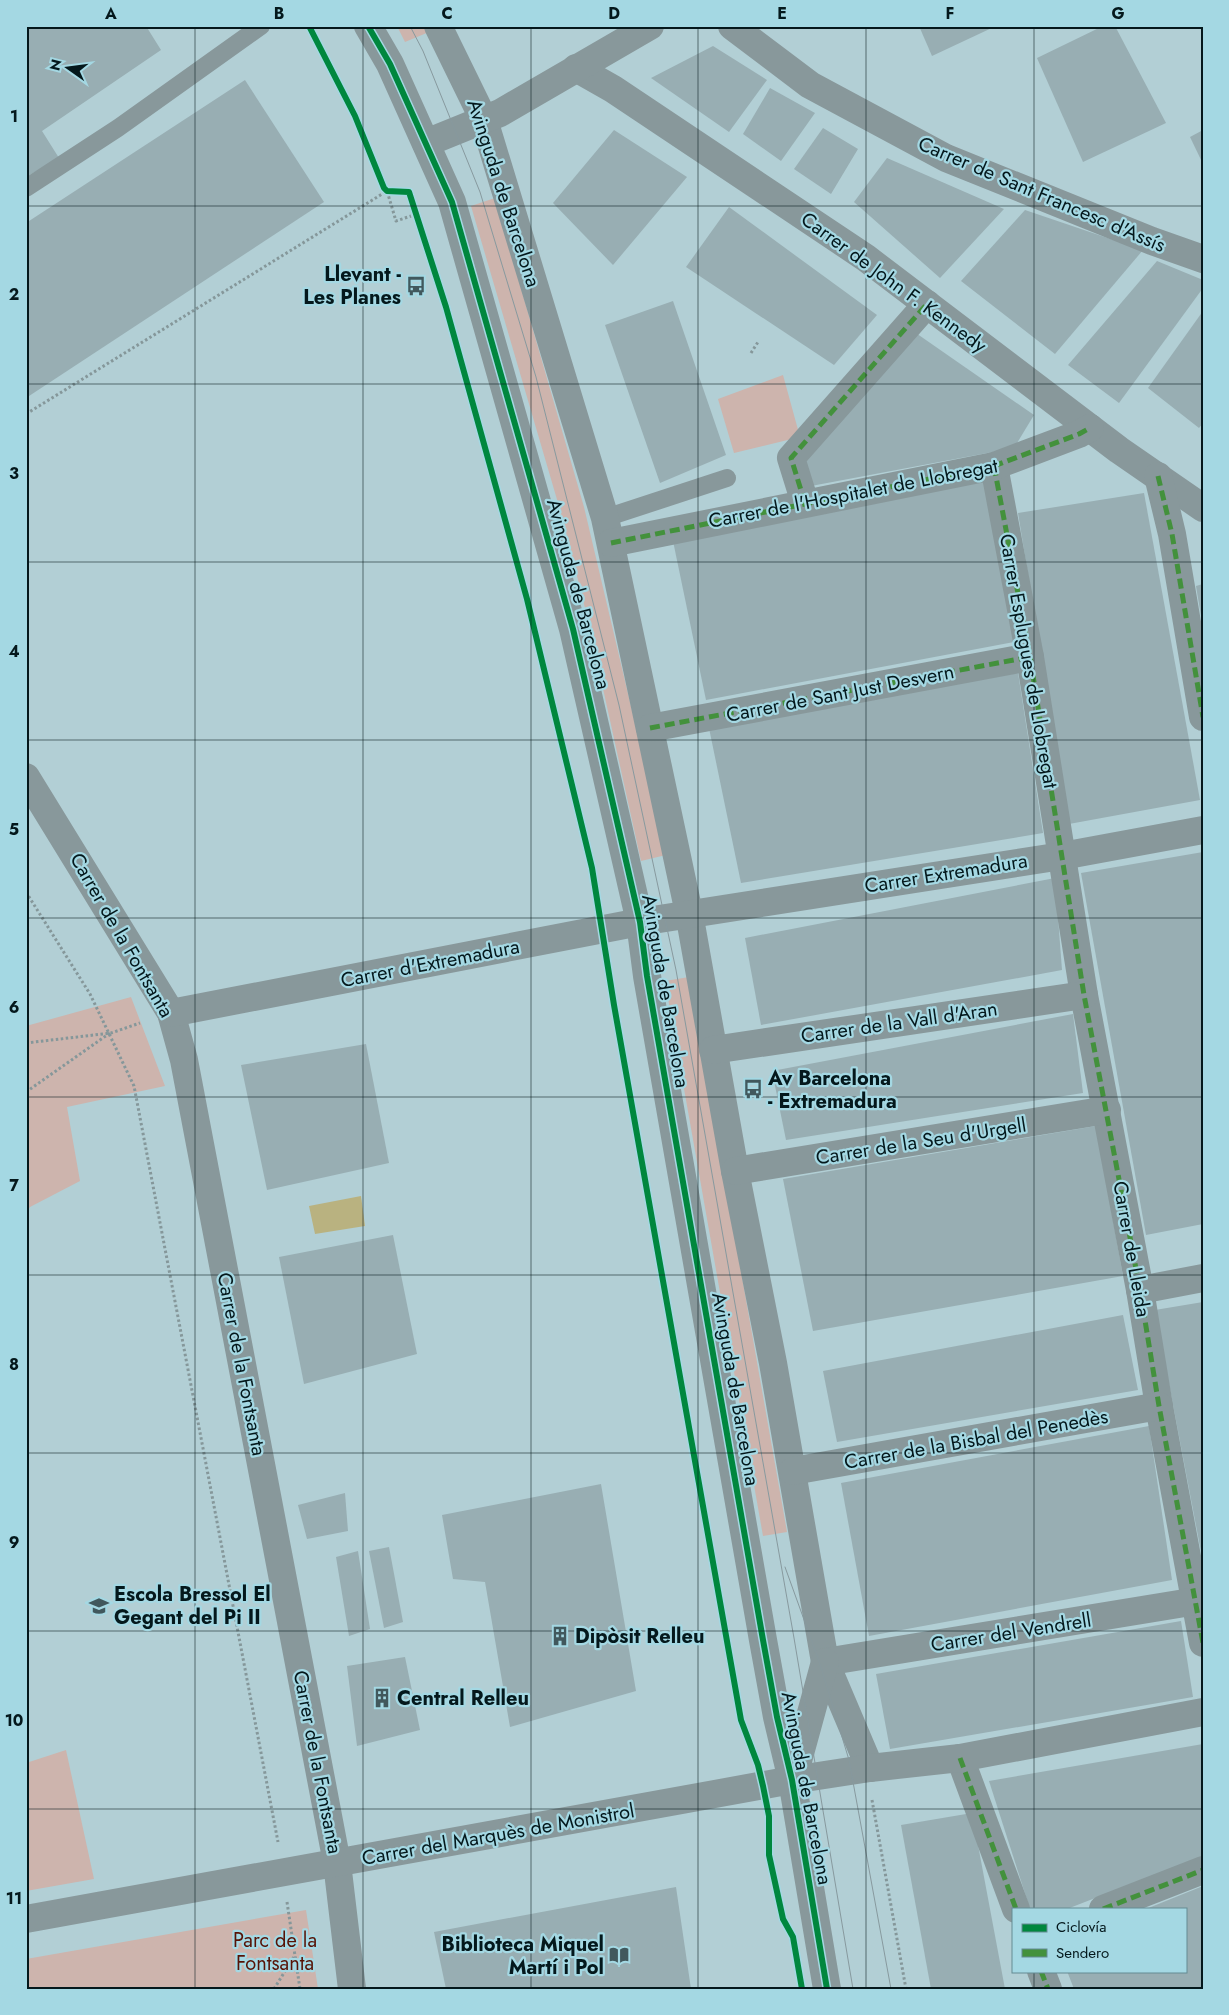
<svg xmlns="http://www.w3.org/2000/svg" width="1229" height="2015" font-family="Jost,sans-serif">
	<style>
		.green { fill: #cdb4ad }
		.water { fill: #b9b280 }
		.building { fill: #98aeb3 }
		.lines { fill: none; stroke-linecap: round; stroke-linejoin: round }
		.path { stroke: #85979a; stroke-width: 3; stroke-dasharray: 2.5 2.5; stroke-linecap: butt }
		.lane { stroke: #88989b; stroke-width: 18 }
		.street { stroke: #88989b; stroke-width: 28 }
		.tram { stroke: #87999e; stroke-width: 1 }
		.quiet { stroke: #43913c; stroke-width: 5; stroke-dasharray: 10 5; stroke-linecap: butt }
		.cycleway-casing { stroke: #a4d8e3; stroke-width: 9 }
		.cycleway { stroke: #00873e; stroke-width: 6 }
		.grid { fill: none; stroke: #04181c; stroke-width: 1; stroke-opacity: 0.55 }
		.labels { text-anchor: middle; stroke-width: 4.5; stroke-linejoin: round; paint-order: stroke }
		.street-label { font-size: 20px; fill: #04181c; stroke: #a4d8e3 }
		.poi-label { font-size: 20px; font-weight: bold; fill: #04181c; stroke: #a4d8e3; text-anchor: start }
		.park-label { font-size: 20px; fill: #571205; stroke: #a4d8e3 }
		.neatline { fill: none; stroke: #04181c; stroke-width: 2 }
		.grid-label { font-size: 16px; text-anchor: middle; font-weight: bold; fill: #04181c }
	</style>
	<rect width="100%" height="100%" fill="#b2cfd5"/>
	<g class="green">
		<path d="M 397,26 L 426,26 L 429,32 L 405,42 Z"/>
		<path d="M 495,198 L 584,507 L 666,855 L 641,861 L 587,616 L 563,520 L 471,206 Z"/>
		<path d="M 783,375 L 800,437 L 734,453 L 718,399 Z"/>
		<path d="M 689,977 L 787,1532 L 763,1536 L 665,981 Z"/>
		<path d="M 131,997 L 165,1086 L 67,1107 L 80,1181 L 30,1207 L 26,1213 L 26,1026 Z"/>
		<path d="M 66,1750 L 94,1879 L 26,1891 L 26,1763 Z"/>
		<path d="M 306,1910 L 318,1989 L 26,1989 L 26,1959 Z"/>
	</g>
	<path class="water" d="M 361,1196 L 365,1226 L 315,1234 L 309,1206 Z"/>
	<g class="building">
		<path d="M 26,26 L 146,26 L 161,50 L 42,131 L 59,158 L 26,177 Z"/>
		<path d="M 919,26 L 996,26 L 932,56 Z"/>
		<path d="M 1103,26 L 1115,26 L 1166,123 L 1083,162 L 1037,58 Z"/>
		<path d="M 713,46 L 767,80 L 729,132 L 651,78 Z"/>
		<path d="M 245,80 L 324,202 L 26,398 L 26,223 Z"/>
		<path d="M 770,88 L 815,113 L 781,161 L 743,134 Z"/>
		<path d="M 823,128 L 858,149 L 831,194 L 794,169 Z"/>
		<path d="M 614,130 L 687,177 L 613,265 L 553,203 Z"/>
		<path d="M 1203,130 L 1203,164 L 1190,137 Z"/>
		<path d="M 887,158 L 1004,209 L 940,278 L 854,202 Z"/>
		<path d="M 729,207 L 877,315 L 834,365 L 686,267 Z"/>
		<path d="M 1025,210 L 1143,250 L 1055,354 L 961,281 Z"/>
		<path d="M 1157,261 L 1203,280 L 1203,288 L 1119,403 L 1068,365 Z"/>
		<path d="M 673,301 L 726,455 L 660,483 L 605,325 Z"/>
		<path d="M 1203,311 L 1203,423 L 1199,428 L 1148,388 Z"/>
		<path d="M 913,331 L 1034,415 L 1014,448 L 811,486 L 801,459 Z"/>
		<path d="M 987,480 L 1014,642 L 706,700 L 673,541 Z"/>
		<path d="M 1144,493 L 1200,800 L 1069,824 L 1018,513 Z"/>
		<path d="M 1203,584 L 1203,622 L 1202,622 L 1196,586 Z"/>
		<path d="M 1018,673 L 1043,833 L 741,883 L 709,728 Z"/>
		<path d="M 1203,852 L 1203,1224 L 1146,1235 L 1081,873 Z"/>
		<path d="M 1055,878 L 1062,970 L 761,1025 L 745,938 Z"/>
		<path d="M 1073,1014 L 1083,1093 L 786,1140 L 772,1071 Z"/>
		<path d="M 366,1044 L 389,1163 L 267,1190 L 241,1065 Z"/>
		<path d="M 1096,1126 L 1123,1276 L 813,1331 L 783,1179 Z"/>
		<path d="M 393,1235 L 417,1354 L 304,1384 L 279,1257 Z"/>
		<path d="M 1203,1302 L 1203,1557 L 1202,1557 L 1155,1310 Z"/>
		<path d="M 1123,1315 L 1138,1390 L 837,1442 L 823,1371 Z"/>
		<path d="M 1149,1426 L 1172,1580 L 869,1636 L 841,1483 Z"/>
		<path d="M 601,1484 L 636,1691 L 510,1727 L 485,1582 L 453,1579 L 442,1515 Z"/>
		<path d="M 345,1493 L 348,1531 L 307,1539 L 298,1505 Z"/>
		<path d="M 389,1547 L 403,1622 L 384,1628 L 369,1551 Z"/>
		<path d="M 358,1551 L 370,1629 L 349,1636 L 336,1557 Z"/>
		<path d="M 1181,1621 L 1193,1697 L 890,1749 L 876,1674 Z"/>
		<path d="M 405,1657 L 420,1730 L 357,1746 L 347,1666 Z"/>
		<path d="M 1203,1744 L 1203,1856 L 1067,1909 L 1030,1909 L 989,1781 Z"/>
		<path d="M 972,1813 L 1005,1989 L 931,1989 L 901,1825 Z"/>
		<path d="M 1203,1886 L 1203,1989 L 1074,1989 L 1067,1971 L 1185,1971 L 1185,1909 L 1146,1909 Z"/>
		<path d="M 676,1887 L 691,1989 L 446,1989 L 434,1932 Z"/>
	</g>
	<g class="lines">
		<g class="path">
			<path d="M 751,353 L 758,342"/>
			<path d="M 26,414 L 387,191 L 396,221 L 411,216"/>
			<path d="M 26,892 L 90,994 L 134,1086 L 278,1842"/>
			<path d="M 26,1043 L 111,1033 L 140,1023"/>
			<path d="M 26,1092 L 110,1033"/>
			<path d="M 872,1800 L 906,1989"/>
			<path d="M 287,1902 L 300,1989"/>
			<path d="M 274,1989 L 295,1955"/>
		</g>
		<g class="lane">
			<path d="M 26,188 L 118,128 L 261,26"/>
			<path d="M 605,518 L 727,478"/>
		</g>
		<g class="street">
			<path d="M 368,26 L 390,64 L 452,202 L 573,629 L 640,922 L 647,976 L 763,1640 L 777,1717 L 792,1780 L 827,1989"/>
			<path d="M 438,26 L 484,120 L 605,518 L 689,913 L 735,1171 L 773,1363 L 825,1662 L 870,1768"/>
			<path d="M 732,26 L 810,85 L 946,158 L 1152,241 L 1203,259"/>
			<path d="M 576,68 L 613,89 L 866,258 L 1119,450 L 1203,508"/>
			<path d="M 426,143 L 500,113 L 650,26"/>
			<path d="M 994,466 L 1030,657 L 1084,995 L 1140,1290 L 1159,1406 L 1203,1643"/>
			<path d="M 1158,476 L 1172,534 L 1203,717"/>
			<path d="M 805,503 L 791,458 L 927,304"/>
			<path d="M 611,543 L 994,466 L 1079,434 L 1090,428"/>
			<path d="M 650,728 L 1030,657"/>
			<path d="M 26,777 L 171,1013 L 184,1060 L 337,1863 L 352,1989"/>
			<path d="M 171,1013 L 640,922 L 1062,856 L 1203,830"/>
			<path d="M 713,1050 L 1084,995"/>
			<path d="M 735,1171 L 1107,1110"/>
			<path d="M 1140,1290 L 1203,1278"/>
			<path d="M 793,1471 L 1159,1406"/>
			<path d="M 825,1662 L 1197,1601"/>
			<path d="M 960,1758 L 1016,1909"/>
			<path d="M 793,1779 L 825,1662"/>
			<path d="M 1103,1909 L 1203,1870"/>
			<path d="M 26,1919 L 792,1780 L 870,1768 L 960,1758 L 1203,1712"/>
			<path d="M 1041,1971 L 1048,1989"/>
		</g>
		<g class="tram">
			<path d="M 410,26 L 423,51 L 480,192 L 536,377 L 619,705 L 676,970 L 794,1638 L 853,1989"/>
			<path d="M 785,1567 L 820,1664 L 849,1760 L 891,1989"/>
		</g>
		<g class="quiet">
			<path d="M 994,466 L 1030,657 L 1084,995 L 1140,1290 L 1159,1406 L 1203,1643"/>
			<path d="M 1158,476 L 1172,534 L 1203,717"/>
			<path d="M 805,503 L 791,458 L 927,304"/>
			<path d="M 611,543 L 994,466 L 1079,434 L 1090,428"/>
			<path d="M 650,728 L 1030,657"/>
			<path d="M 960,1758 L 1016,1909"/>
			<path d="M 1103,1909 L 1203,1870"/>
			<path d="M 1041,1971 L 1048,1989"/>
		</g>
		<defs>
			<g id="cycleway">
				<path d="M 309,26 L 355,116 L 384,188 L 387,191 L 409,192 L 446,307 L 527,599 L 592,868 L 614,1005 L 741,1720 L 758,1765 L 763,1786 L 769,1816 L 769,1855 L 783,1919 L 793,1937 L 802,1989"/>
				<path d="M 368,26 L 390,64 L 452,202 L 573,629 L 640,922 L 647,976 L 763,1640 L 777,1717 L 792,1780 L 827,1989"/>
			</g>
		</defs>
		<use href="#cycleway" class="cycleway-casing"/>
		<use href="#cycleway" class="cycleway"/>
	</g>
	<path class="grid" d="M 195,26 L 195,1989M 363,26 L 363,1989M 531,26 L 531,1989M 698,26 L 698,1989M 866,26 L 866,1989M 1034,26 L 1034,1909M 26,206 L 1203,206M 26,384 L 1203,384M 26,562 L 1203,562M 26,740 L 1203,740M 26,918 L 1203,918M 26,1097 L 1203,1097M 26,1275 L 1203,1275M 26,1453 L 1203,1453M 26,1631 L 1203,1631M 26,1809 L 1203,1809M 1034,1971 L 1034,1989"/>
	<defs>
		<symbol id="bus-bare" viewBox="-9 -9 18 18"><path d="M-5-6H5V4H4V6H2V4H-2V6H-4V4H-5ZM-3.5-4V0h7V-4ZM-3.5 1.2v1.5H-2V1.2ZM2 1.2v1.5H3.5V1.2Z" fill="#41585d" stroke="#a4d8e3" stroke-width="2.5" paint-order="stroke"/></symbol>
		<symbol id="school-bare" viewBox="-9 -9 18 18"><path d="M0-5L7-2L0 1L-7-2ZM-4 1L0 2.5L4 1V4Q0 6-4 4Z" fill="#41585d" stroke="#a4d8e3" stroke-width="2.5" paint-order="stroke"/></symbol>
		<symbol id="building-bare" viewBox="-9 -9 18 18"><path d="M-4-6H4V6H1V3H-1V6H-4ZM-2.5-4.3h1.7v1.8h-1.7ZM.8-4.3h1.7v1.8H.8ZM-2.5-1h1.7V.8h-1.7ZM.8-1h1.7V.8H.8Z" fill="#41585d" stroke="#a4d8e3" stroke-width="2.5" paint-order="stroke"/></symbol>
		<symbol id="library-bare" viewBox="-9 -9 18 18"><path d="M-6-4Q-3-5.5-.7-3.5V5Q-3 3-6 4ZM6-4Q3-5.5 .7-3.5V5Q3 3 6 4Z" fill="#41585d" stroke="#a4d8e3" stroke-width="2.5" paint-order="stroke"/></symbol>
	</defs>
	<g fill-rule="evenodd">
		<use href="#bus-bare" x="402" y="272" width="28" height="28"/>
		<use href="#bus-bare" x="739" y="1075" width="28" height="28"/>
		<use href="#school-bare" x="85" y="1592" width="28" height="28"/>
		<use href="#building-bare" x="546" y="1622" width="28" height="28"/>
		<use href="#building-bare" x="368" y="1684" width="28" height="28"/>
		<use href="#library-bare" x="605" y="1941" width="28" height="28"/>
	</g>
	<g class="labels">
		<g class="street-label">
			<text transform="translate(504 193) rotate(72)" y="7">Avinguda de Barcelona</text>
			<text transform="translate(1042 194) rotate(23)" y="7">Carrer de Sant Francesc d'Assís</text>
			<text transform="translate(894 282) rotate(36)" y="7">Carrer de John F. Kennedy</text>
			<text transform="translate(853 493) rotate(-11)" y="7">Carrer de l'Hospitalet de Llobregat</text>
			<text transform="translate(579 594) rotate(75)" y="7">Avinguda de Barcelona</text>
			<text transform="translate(1029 661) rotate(80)" y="7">Carrer Esplugues de Llobregat</text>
			<text transform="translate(840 693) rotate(-11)" y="7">Carrer de Sant Just Desvern</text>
			<text transform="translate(946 873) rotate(-9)" y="7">Carrer Extremadura</text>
			<text transform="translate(122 935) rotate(60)" y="7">Carrer de la Fontsanta</text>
			<text transform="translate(430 963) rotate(-11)" y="7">Carrer d'Extremadura</text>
			<text transform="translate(666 991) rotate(80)" y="7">Avinguda de Barcelona</text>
			<text transform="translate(899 1022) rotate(-8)" y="7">Carrer de la Vall d'Aran</text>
			<text transform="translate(921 1141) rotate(-9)" y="7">Carrer de la Seu d'Urgell</text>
			<text transform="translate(1132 1249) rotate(80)" y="7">Carrer de Lleida</text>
			<text transform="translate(242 1364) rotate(79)" y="7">Carrer de la Fontsanta</text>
			<text transform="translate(736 1389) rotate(80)" y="7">Avinguda de Barcelona</text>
			<text transform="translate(976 1439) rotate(-10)" y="7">Carrer de la Bisbal del Penedès</text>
			<text transform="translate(1011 1632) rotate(-9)" y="7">Carrer del Vendrell</text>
			<text transform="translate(318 1762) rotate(79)" y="7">Carrer de la Fontsanta</text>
			<text transform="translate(807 1788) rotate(79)" y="7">Avinguda de Barcelona</text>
			<text transform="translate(498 1834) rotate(-10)" y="7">Carrer del Marquès de Monistrol</text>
		</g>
		<g class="poi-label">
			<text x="401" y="281" text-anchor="end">Llevant -<tspan x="401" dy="23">Les Planes</tspan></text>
			<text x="768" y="1085">Av Barcelona<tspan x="768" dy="23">- Extremadura</tspan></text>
			<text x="114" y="1601">Escola Bressol El<tspan x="114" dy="23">Gegant del Pi II</tspan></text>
			<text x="575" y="1643">Dipòsit Relleu</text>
			<text x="397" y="1705">Central Relleu</text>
			<text x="604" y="1951" text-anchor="end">Biblioteca Miquel<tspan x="604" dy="23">Martí i Pol</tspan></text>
		</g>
		<g class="park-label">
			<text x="275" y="1947">Parc de la<tspan x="275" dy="23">Fontsanta</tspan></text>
		</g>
	</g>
	<rect width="1229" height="2015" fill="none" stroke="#a4d8e3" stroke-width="55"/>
	<rect x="1012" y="1908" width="175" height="65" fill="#a4d8e3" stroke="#648b93"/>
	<rect x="1022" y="1924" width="25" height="8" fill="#00873e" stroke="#648b93"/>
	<text x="1056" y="1932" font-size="15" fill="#04181c">Ciclovía</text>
	<rect x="1022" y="1949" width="25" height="8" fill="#43913c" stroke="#648b93"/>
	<text x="1056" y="1958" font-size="15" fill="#04181c">Sendero</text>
	<g transform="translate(68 68) rotate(284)" stroke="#a4d8e3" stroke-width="4" paint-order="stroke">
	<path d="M0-4L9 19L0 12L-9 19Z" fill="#04181c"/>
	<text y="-8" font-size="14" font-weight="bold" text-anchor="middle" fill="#04181c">N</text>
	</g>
	<rect x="28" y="28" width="1174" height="1960" class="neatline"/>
	<g class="grid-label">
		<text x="111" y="19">A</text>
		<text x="279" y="19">B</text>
		<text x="447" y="19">C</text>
		<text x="614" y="19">D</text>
		<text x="782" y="19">E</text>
		<text x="950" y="19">F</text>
		<text x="1118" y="19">G</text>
		<text x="14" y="122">1</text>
		<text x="14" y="300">2</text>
		<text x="14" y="479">3</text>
		<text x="14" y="657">4</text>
		<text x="14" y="835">5</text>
		<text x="14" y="1013">6</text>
		<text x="14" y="1191">7</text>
		<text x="14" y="1370">8</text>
		<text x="14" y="1548">9</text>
		<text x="14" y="1726">10</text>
		<text x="14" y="1904">11</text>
	</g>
</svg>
